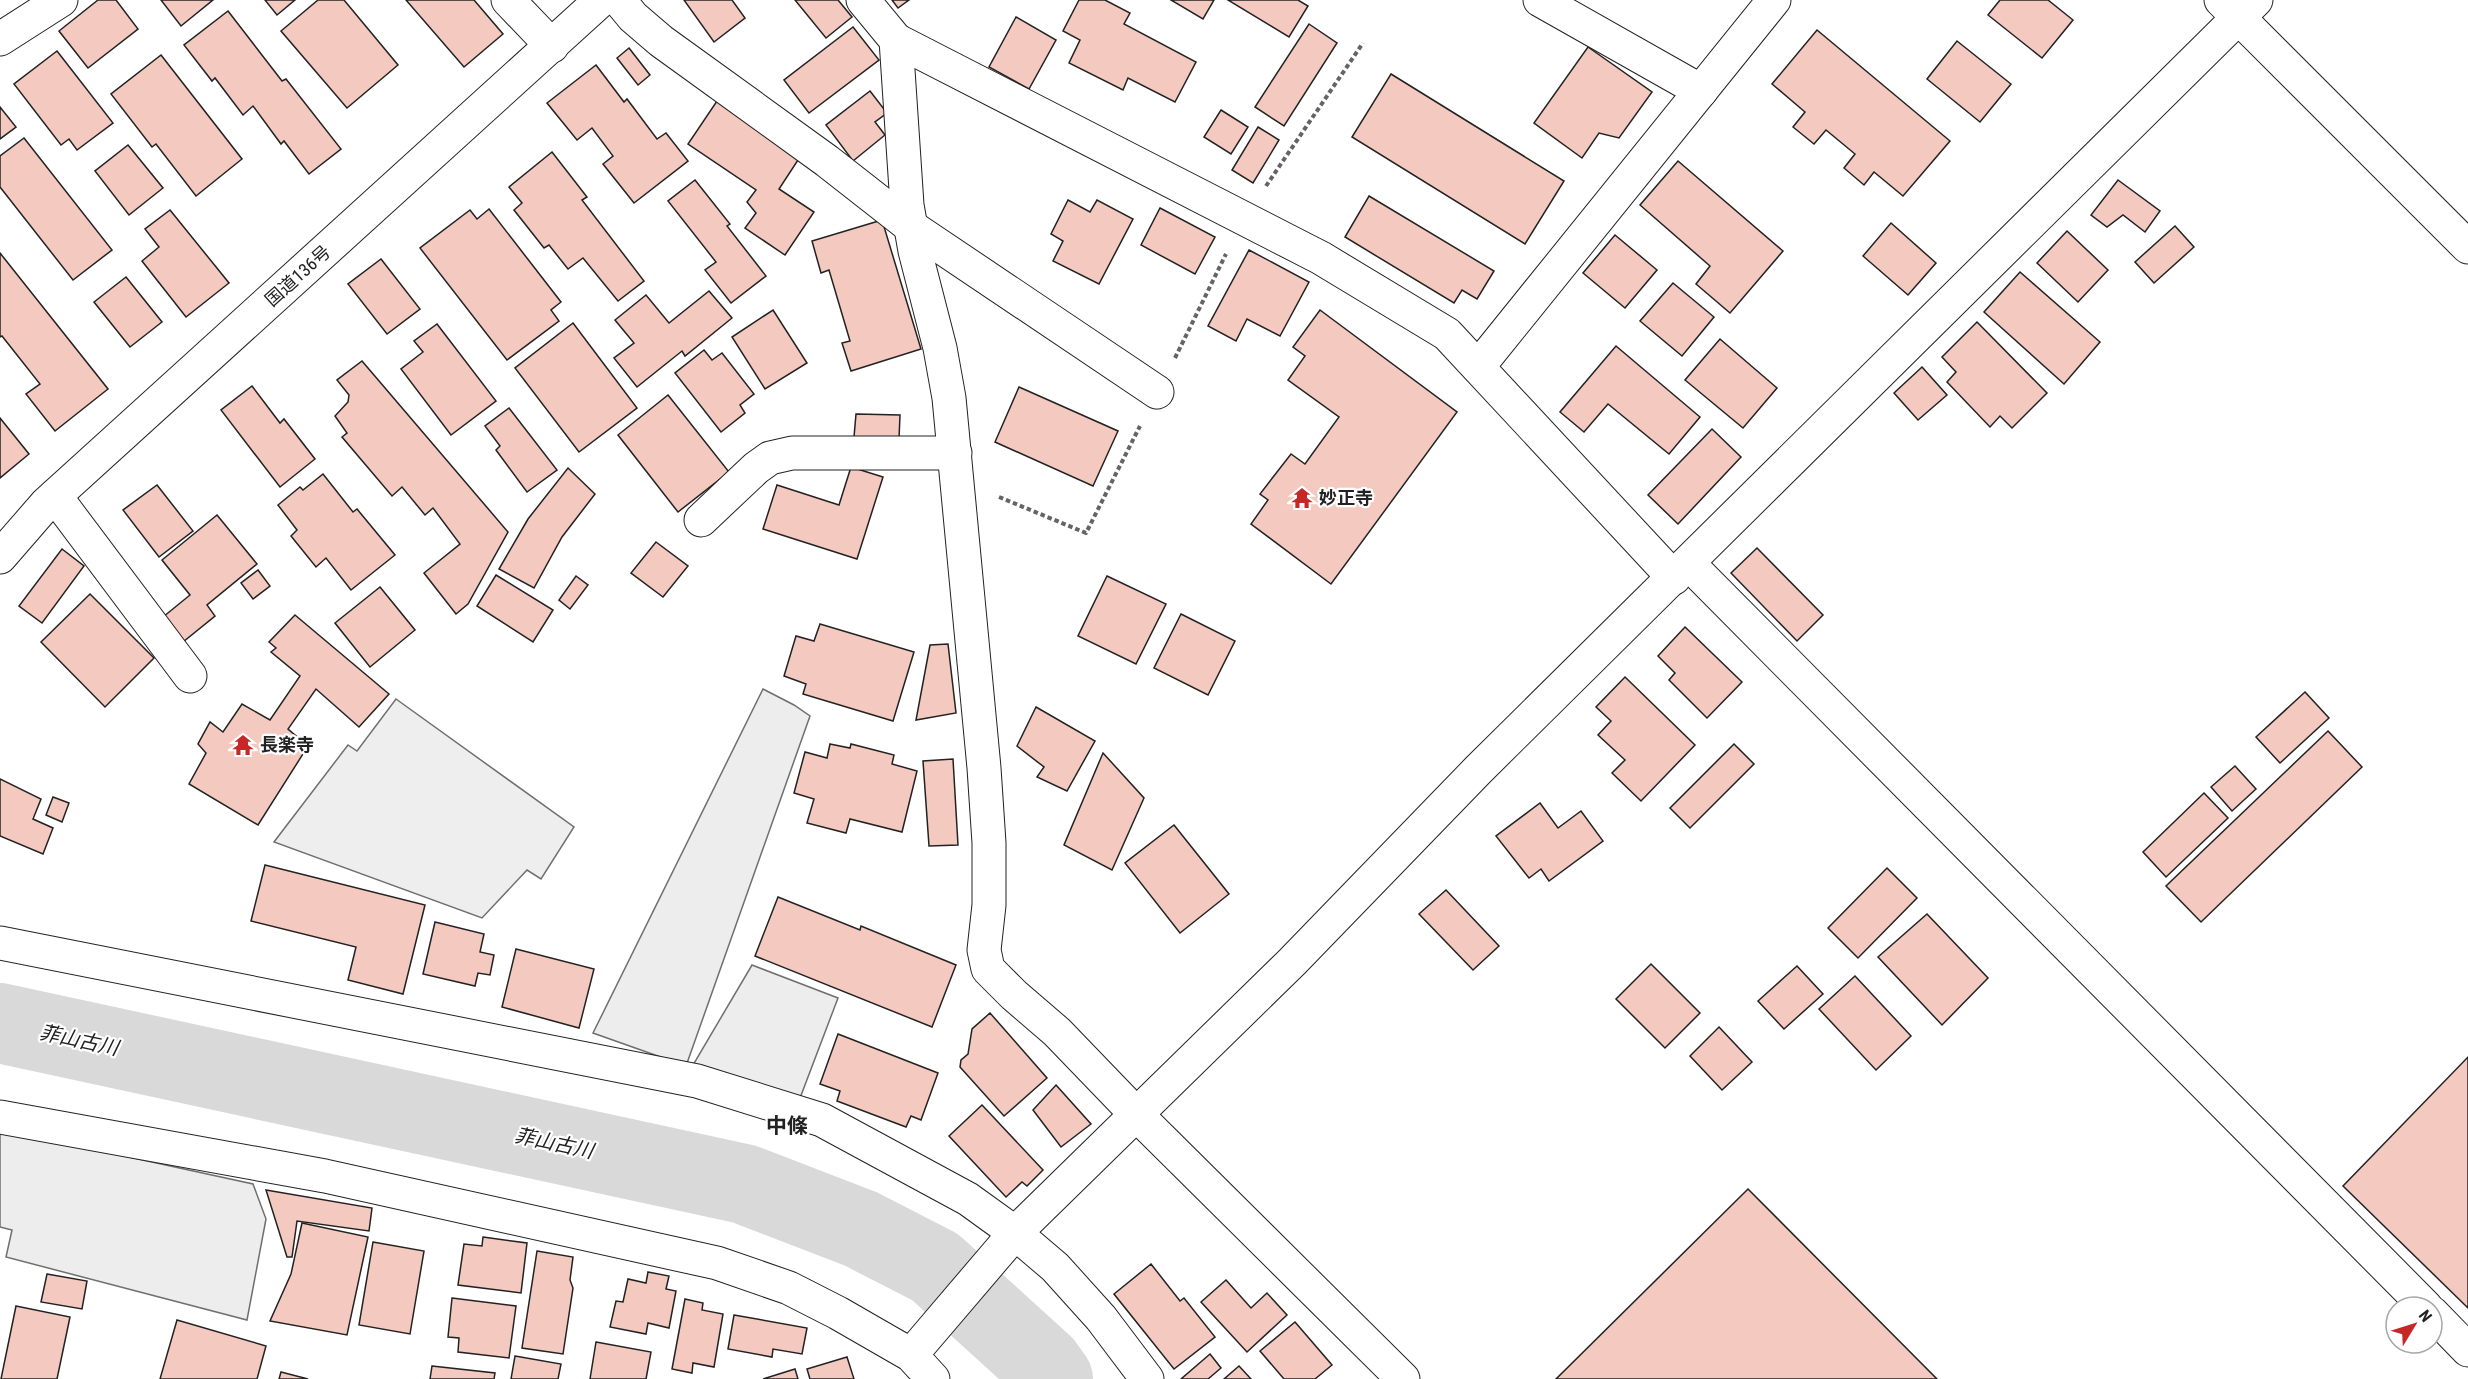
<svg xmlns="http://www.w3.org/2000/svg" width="2468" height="1379" font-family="'Roboto Condensed','Noto Sans JP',sans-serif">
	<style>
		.green { fill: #eee; stroke: #6f6f6f; stroke-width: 1.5 }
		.parking { fill: #ededed; stroke: #6f6f6f; stroke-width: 1.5 }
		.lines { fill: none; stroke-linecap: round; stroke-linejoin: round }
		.river { stroke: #d9d9d9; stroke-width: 80 }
		.building { fill: #f3c9c0; stroke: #222; stroke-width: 1.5 }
		.minor-casing { stroke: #222; stroke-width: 35 }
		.highway-casing { stroke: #222; stroke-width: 35 }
		.path { stroke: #646464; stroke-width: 4; stroke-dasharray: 4.5 3; stroke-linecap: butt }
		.minor { stroke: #fff; stroke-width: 33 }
		.highway { stroke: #fff; stroke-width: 33 }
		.labels { text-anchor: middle; stroke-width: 4.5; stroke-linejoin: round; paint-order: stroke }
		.street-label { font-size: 18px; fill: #222; stroke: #fff }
		.poi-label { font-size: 18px; font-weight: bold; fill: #222; stroke: #fff; text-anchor: start }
		.water-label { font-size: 20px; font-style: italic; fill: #222; stroke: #fff }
		.quarter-label { font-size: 21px; font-weight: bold; fill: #222; stroke: #fff }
	</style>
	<rect width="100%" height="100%" fill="#fff"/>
	<path class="green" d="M 396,699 L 574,827 L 541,879 L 527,870 L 482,918 L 274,842 L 348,745 L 357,751 Z"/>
	<g class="parking">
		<path d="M 763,689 L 794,705 L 810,716 L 686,1066 L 593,1033 Z"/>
		<path d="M 752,965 L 838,998 L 800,1098 L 693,1065 Z"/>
		<path d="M 0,1129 L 253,1184 L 266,1219 L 247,1320 L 6,1257 L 12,1230 L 0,1227 Z"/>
	</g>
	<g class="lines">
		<path class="river" d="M 0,1023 L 744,1184 L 861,1229 L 935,1267 L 1043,1365 L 1053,1379"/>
	</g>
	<g class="building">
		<path d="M 98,0 L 116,0 L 138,29 L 88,68 L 59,31 Z"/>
		<path d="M 161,0 L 213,0 L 181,26 Z"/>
		<path d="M 265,0 L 295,0 L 277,15 Z"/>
		<path d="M 318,0 L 344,0 L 398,65 L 347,108 L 281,31 Z"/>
		<path d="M 406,0 L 474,0 L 503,34 L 464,67 Z"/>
		<path d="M 684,0 L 732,0 L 745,18 L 714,42 Z"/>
		<path d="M 795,0 L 838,0 L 852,17 L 826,38 Z"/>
		<path d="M 892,0 L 909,0 L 898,8 Z"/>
		<path d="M 1079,0 L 1105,0 L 1130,13 L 1124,24 L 1196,62 L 1175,102 L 1128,78 L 1123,90 L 1069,63 L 1080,40 L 1063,31 Z"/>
		<path d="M 1171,0 L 1214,0 L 1203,19 Z"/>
		<path d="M 1228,0 L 1298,0 L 1308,6 L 1289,37 Z"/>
		<path d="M 2000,0 L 2048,0 L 2073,20 L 2042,58 L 1988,15 Z"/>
		<path d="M 228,11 L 282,81 L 286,79 L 341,149 L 309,174 L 284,141 L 281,144 L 253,106 L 243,115 L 215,78 L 212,81 L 184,45 Z"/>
		<path d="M 1016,17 L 1056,40 L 1029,89 L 989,67 Z"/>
		<path d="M 1309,24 L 1337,43 L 1284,126 L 1255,107 Z"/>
		<path d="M 853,27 L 879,60 L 809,113 L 784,80 Z"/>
		<path d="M 1817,30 L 1950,141 L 1903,196 L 1874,172 L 1864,185 L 1844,168 L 1855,154 L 1826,130 L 1814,144 L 1793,127 L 1805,112 L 1772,84 Z"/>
		<path d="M 1957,41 L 2011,84 L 1980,122 L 1927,79 Z"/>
		<path d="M 1588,47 L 1652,92 L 1619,138 L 1599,133 L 1582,158 L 1534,123 Z"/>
		<path d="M 629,48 L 650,75 L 638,85 L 617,58 Z"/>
		<path d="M 57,51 L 113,123 L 77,150 L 69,139 L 61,145 L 14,84 Z"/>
		<path d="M 161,55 L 242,159 L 196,196 L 156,144 L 152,147 L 111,94 Z"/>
		<path d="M 596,65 L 624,102 L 627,99 L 657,139 L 666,133 L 688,161 L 634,203 L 603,164 L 613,156 L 592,128 L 577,140 L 547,103 Z"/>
		<path d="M 1391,74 L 1564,181 L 1525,244 L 1352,137 Z"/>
		<path d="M 870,91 L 887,113 L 875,122 L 885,135 L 853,161 L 826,125 Z"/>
		<path d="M 717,101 L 800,157 L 779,189 L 814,212 L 785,255 L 745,228 L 756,213 L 747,202 L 756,190 L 688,144 Z"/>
		<path d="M 0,107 L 16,127 L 0,139 Z"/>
		<path d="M 1221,110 L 1248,127 L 1231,154 L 1204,137 Z"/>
		<path d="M 1258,127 L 1279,140 L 1253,183 L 1232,170 Z"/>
		<path d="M 24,138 L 112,250 L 73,280 L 0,187 L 0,156 Z"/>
		<path d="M 128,145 L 163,188 L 129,215 L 95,171 Z"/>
		<path d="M 552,152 L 587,197 L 582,200 L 644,281 L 618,301 L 583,258 L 568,269 L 549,245 L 544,248 L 514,210 L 522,203 L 509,187 Z"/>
		<path d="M 1678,161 L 1783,251 L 1730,313 L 1696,284 L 1710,266 L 1640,205 Z"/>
		<path d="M 695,180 L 730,224 L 727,226 L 766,276 L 731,303 L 705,270 L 716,262 L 668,201 Z"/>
		<path d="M 2118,180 L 2160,211 L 2145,232 L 2123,215 L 2107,227 L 2091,215 Z"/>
		<path d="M 1369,196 L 1494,271 L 1477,299 L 1462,290 L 1454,303 L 1345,237 Z"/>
		<path d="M 1068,200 L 1090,212 L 1097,200 L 1133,219 L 1099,284 L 1053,261 L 1063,241 L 1051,234 Z"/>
		<path d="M 1160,208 L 1215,237 L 1195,274 L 1141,245 Z"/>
		<path d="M 489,209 L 561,302 L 551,310 L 559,321 L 507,360 L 420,248 L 470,210 L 477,219 Z"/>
		<path d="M 170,210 L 229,283 L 186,317 L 142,261 L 159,247 L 145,229 Z"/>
		<path d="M 882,220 L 921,349 L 851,371 L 842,343 L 850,341 L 829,270 L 821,273 L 812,241 Z"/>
		<path d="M 1891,223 L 1936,263 L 1908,295 L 1863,256 Z"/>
		<path d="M 2175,226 L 2194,247 L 2154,283 L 2135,262 Z"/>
		<path d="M 2067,231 L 2108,270 L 2078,302 L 2037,263 Z"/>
		<path d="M 1615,235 L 1657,270 L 1625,308 L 1583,273 Z"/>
		<path d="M 1249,250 L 1309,282 L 1280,336 L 1247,319 L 1236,341 L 1208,326 Z"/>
		<path d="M 0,253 L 108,389 L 55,431 L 26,394 L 40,384 L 2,336 L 0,337 Z"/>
		<path d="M 381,259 L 420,309 L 387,334 L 348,284 Z"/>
		<path d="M 2020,272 L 2100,342 L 2064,384 L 1984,312 Z"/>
		<path d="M 126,277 L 162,322 L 130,347 L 94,302 Z"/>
		<path d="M 1673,283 L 1714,317 L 1682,356 L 1640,321 Z"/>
		<path d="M 709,291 L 732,318 L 685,356 L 682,351 L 637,387 L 614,358 L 634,343 L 615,320 L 646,295 L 669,323 Z"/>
		<path d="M 773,310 L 807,363 L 765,389 L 732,337 Z"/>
		<path d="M 1320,310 L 1457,412 L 1331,584 L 1251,524 L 1268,500 L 1260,494 L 1291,454 L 1305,464 L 1339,417 L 1288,380 L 1305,356 L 1293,347 Z"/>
		<path d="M 1977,322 L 2047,393 L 2012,428 L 2000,416 L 1990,427 L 1947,382 L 1956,372 L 1942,357 Z"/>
		<path d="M 573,323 L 637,408 L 579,452 L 515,368 Z"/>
		<path d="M 437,324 L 496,401 L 451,435 L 401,369 L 423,352 L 414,341 Z"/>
		<path d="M 1720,339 L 1777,388 L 1743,428 L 1685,380 Z"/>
		<path d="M 1616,346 L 1700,417 L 1669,454 L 1608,404 L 1584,432 L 1560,412 Z"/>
		<path d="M 704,350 L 712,360 L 722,353 L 754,394 L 740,405 L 745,413 L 721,432 L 675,373 Z"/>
		<path d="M 362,361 L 508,532 L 468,604 L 456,614 L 424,573 L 460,544 L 433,508 L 425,515 L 402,487 L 392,496 L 342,437 L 347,433 L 335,416 L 348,402 L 349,395 L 337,380 Z"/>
		<path d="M 1922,367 L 1947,395 L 1918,420 L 1894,393 Z"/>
		<path d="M 252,386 L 280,423 L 284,419 L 315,459 L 280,487 L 221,410 Z"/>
		<path d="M 1019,387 L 1118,431 L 1093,486 L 995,442 Z"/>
		<path d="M 668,395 L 729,472 L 678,512 L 618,435 Z"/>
		<path d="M 509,408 L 557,470 L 527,492 L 496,450 L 500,446 L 485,426 Z"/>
		<path d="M 856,414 L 900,415 L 899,439 L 854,437 Z"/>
		<path d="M 0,418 L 29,454 L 0,478 Z"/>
		<path d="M 1712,429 L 1741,457 L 1678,524 L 1648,495 Z"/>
		<path d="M 851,467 L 883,477 L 857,559 L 763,529 L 777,485 L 839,505 Z"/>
		<path d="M 568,468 L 595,494 L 562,537 L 534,588 L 499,569 L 528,519 Z"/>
		<path d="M 323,474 L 353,512 L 357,509 L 395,555 L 351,590 L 326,558 L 316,567 L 291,536 L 297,530 L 278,505 L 300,487 L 303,490 Z"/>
		<path d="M 157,485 L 193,531 L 159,557 L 123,510 Z"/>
		<path d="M 217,515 L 257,564 L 207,605 L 215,616 L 183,642 L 163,617 L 190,595 L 162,560 Z"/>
		<path d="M 656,542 L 688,566 L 663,597 L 631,573 Z"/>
		<path d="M 1757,548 L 1823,615 L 1797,641 L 1731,573 Z"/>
		<path d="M 62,549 L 84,566 L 42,623 L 19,606 Z"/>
		<path d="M 258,570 L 270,586 L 253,599 L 241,583 Z"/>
		<path d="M 496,575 L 553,610 L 533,642 L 477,606 Z"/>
		<path d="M 576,576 L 588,585 L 570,609 L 559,600 Z"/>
		<path d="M 1107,576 L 1166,604 L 1136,664 L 1078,636 Z"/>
		<path d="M 380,587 L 415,630 L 370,667 L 335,623 Z"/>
		<path d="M 90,594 L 154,658 L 105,707 L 41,642 Z"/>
		<path d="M 1181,614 L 1235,641 L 1208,695 L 1154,668 Z"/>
		<path d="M 295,615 L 389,694 L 359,727 L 316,689 L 288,729 L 308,746 L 258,825 L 189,784 L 206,753 L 198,744 L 210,722 L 223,732 L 242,704 L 270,720 L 300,676 L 271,652 L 276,648 L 269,642 Z"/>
		<path d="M 820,624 L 914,652 L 893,721 L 803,694 L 806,684 L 784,676 L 796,636 L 814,641 Z"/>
		<path d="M 1685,627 L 1742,682 L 1707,718 L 1669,680 L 1675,673 L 1658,656 Z"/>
		<path d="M 948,644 L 956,713 L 916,720 L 930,645 Z"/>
		<path d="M 1625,677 L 1695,745 L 1641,801 L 1612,773 L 1625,760 L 1598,735 L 1611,721 L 1596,707 Z"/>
		<path d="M 2305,692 L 2329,718 L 2280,763 L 2256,737 Z"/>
		<path d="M 1036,707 L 1095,741 L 1067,791 L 1037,777 L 1044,767 L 1017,746 Z"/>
		<path d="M 2328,731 L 2362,767 L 2201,922 L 2166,886 Z"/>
		<path d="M 830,744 L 850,748 L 851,744 L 894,755 L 892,764 L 917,771 L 902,832 L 850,819 L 846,833 L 807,823 L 814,799 L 794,793 L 805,752 L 827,758 Z"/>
		<path d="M 1734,744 L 1754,764 L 1690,828 L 1670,808 Z"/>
		<path d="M 1103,753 L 1144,798 L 1112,870 L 1064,845 Z"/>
		<path d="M 953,759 L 958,845 L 929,846 L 923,761 Z"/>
		<path d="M 2235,766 L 2256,789 L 2232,811 L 2211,787 Z"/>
		<path d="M 0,779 L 41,799 L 33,819 L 53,828 L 43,854 L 0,836 Z"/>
		<path d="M 2204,793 L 2228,818 L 2166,877 L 2143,852 Z"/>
		<path d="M 53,797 L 69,803 L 62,822 L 46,815 Z"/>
		<path d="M 1540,803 L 1558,828 L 1581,811 L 1603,841 L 1549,881 L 1541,869 L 1529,878 L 1496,836 Z"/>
		<path d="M 1174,825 L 1229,894 L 1180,933 L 1125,863 Z"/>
		<path d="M 265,865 L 425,905 L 403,994 L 348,980 L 356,947 L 251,921 Z"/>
		<path d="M 1887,868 L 1917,898 L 1858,958 L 1828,928 Z"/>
		<path d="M 1446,890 L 1499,946 L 1473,970 L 1419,914 Z"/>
		<path d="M 778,897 L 860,930 L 861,926 L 956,965 L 932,1027 L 755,956 Z"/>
		<path d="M 1927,914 L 1988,978 L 1942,1025 L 1878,957 Z"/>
		<path d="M 435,922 L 484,934 L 480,952 L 494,955 L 490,975 L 478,973 L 475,986 L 423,974 Z"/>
		<path d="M 516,949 L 594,969 L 579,1028 L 502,1007 Z"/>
		<path d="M 1651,964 L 1700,1013 L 1665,1048 L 1616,999 Z"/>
		<path d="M 1797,966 L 1823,994 L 1784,1029 L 1758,1001 Z"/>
		<path d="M 1855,976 L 1911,1036 L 1876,1070 L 1819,1009 Z"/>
		<path d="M 990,1013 L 1047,1078 L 1004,1116 L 960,1067 L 961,1060 L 968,1054 L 972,1029 Z"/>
		<path d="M 1719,1027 L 1752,1062 L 1722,1090 L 1690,1056 Z"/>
		<path d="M 838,1034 L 938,1073 L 921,1120 L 911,1116 L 906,1127 L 837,1101 L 840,1091 L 820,1084 Z"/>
		<path d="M 2468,1057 L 2468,1308 L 2343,1186 Z"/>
		<path d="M 1056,1085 L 1091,1124 L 1061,1147 L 1033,1110 Z"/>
		<path d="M 982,1105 L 1043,1170 L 1027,1186 L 1022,1182 L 1006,1197 L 949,1136 Z"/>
		<path d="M 1748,1189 L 1937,1379 L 1556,1379 Z"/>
		<path d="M 266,1190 L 372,1208 L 369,1231 L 297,1221 L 292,1257 L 287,1257 Z"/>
		<path d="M 302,1223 L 368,1237 L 347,1335 L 270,1321 L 291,1274 Z"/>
		<path d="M 483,1237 L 527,1243 L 521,1293 L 458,1285 L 464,1244 L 482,1246 Z"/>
		<path d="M 373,1242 L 424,1251 L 410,1334 L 359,1325 Z"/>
		<path d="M 537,1251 L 573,1257 L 570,1280 L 573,1288 L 563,1354 L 522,1348 Z"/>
		<path d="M 1151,1264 L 1180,1301 L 1184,1298 L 1215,1337 L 1174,1369 L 1114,1294 Z"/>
		<path d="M 648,1272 L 669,1276 L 666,1289 L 676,1291 L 669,1328 L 648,1323 L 646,1334 L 610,1327 L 616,1301 L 623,1302 L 628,1279 L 646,1283 Z"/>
		<path d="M 47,1274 L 87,1281 L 82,1309 L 41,1302 Z"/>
		<path d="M 1226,1280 L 1251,1308 L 1267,1293 L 1287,1315 L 1247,1352 L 1201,1302 Z"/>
		<path d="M 452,1298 L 516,1306 L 509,1358 L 458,1352 L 459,1338 L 448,1337 Z"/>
		<path d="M 685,1299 L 703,1303 L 702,1310 L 723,1314 L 714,1367 L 693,1363 L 692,1373 L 672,1369 Z"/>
		<path d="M 16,1306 L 70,1317 L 57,1379 L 1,1379 Z"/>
		<path d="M 734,1315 L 807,1328 L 802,1354 L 773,1349 L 772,1357 L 728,1349 Z"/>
		<path d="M 177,1320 L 266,1346 L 257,1379 L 160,1379 Z"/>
		<path d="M 1295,1322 L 1332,1365 L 1315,1379 L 1284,1379 L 1260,1351 Z"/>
		<path d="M 596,1342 L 651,1352 L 646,1379 L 590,1379 Z"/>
		<path d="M 1210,1354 L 1221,1368 L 1208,1379 L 1181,1379 Z"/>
		<path d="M 515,1356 L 561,1364 L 558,1379 L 511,1379 Z"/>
		<path d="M 847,1357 L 854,1379 L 810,1379 L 807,1369 Z"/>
		<path d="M 432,1366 L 495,1373 L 494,1379 L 430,1379 Z"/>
		<path d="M 1239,1366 L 1251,1379 L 1224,1379 Z"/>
		<path d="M 795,1369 L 798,1379 L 763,1379 Z"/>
		<path d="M 281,1372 L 308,1379 L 279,1379 Z"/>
	</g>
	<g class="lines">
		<defs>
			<g id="minor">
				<path d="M 508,0 L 552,46"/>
				<path d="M 619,0 L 633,17 L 661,41 L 827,161 L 910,226 L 1157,392"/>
				<path d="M 863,0 L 896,40 L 907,205 L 915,251 L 940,348 L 949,398 L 984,768 L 989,843 L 989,905 L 984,950 L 988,969 L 1014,995 L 1057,1032 L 1137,1115 L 1403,1379"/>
				<path d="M 1540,0 L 1701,91"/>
				<path d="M 2221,0 L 2468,247"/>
				<path d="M 0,39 L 61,0"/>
				<path d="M 896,40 L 1321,258 L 1447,334 L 1674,578"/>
				<path d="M 1478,367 L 1774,0"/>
				<path d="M 55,496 L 190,676"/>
				<path d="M 701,520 L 756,468 L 770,458 L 792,453 L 955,453"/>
				<path d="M 1688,563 L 2426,1307"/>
				<path d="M 0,943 L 697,1081 L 822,1120 L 968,1199 L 1015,1233 L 1055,1267 L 1101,1318 L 1147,1379"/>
				<path d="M 0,1117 L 325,1176 L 717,1263 L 789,1288 L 838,1313 L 911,1355 L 933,1379"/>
				<path d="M 2432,1313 L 2468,1350"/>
				<path d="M 911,1355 L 1015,1233 L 1292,962 L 1478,770 L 2256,0"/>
			</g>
			<path id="highway" d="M 0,557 L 46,504 L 601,0"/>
		</defs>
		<use href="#minor" class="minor-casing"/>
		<use href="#highway" class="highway-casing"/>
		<g class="path">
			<path d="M 1266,186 L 1363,43"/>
			<path d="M 1175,358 L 1226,254"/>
			<path d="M 999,497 L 1086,533 L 1140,426"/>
		</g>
		<use href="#minor" class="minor"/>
		<use href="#highway" class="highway"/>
	</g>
	<defs>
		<symbol id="temple-bare" viewBox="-9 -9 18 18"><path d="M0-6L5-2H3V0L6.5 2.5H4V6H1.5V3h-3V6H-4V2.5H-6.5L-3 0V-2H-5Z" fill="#c62828" stroke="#fff" stroke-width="2.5" paint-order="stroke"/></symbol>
	</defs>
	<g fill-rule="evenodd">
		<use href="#temple-bare" x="1287" y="483" width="30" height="30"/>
		<use href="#temple-bare" x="228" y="730" width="30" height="30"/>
	</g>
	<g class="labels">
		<g class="street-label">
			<text transform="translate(298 276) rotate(-42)" y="6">国道136号</text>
		</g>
		<g class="poi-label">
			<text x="1319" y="504">妙正寺</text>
			<text x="260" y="751">長楽寺</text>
		</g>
		<g class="water-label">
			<text transform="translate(79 1040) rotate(12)" y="7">菲山古川</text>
			<text transform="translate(554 1143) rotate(12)" y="7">菲山古川</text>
		</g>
		<g class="quarter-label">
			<text x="787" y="1133">中條</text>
		</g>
	</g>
	<g transform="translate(2414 1325) rotate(52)"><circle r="28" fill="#ffffff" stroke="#a7a7a7" stroke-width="1.5"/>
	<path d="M0-4.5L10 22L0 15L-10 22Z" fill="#c62828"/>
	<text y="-9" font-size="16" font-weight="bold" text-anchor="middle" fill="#222222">N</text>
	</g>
</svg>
